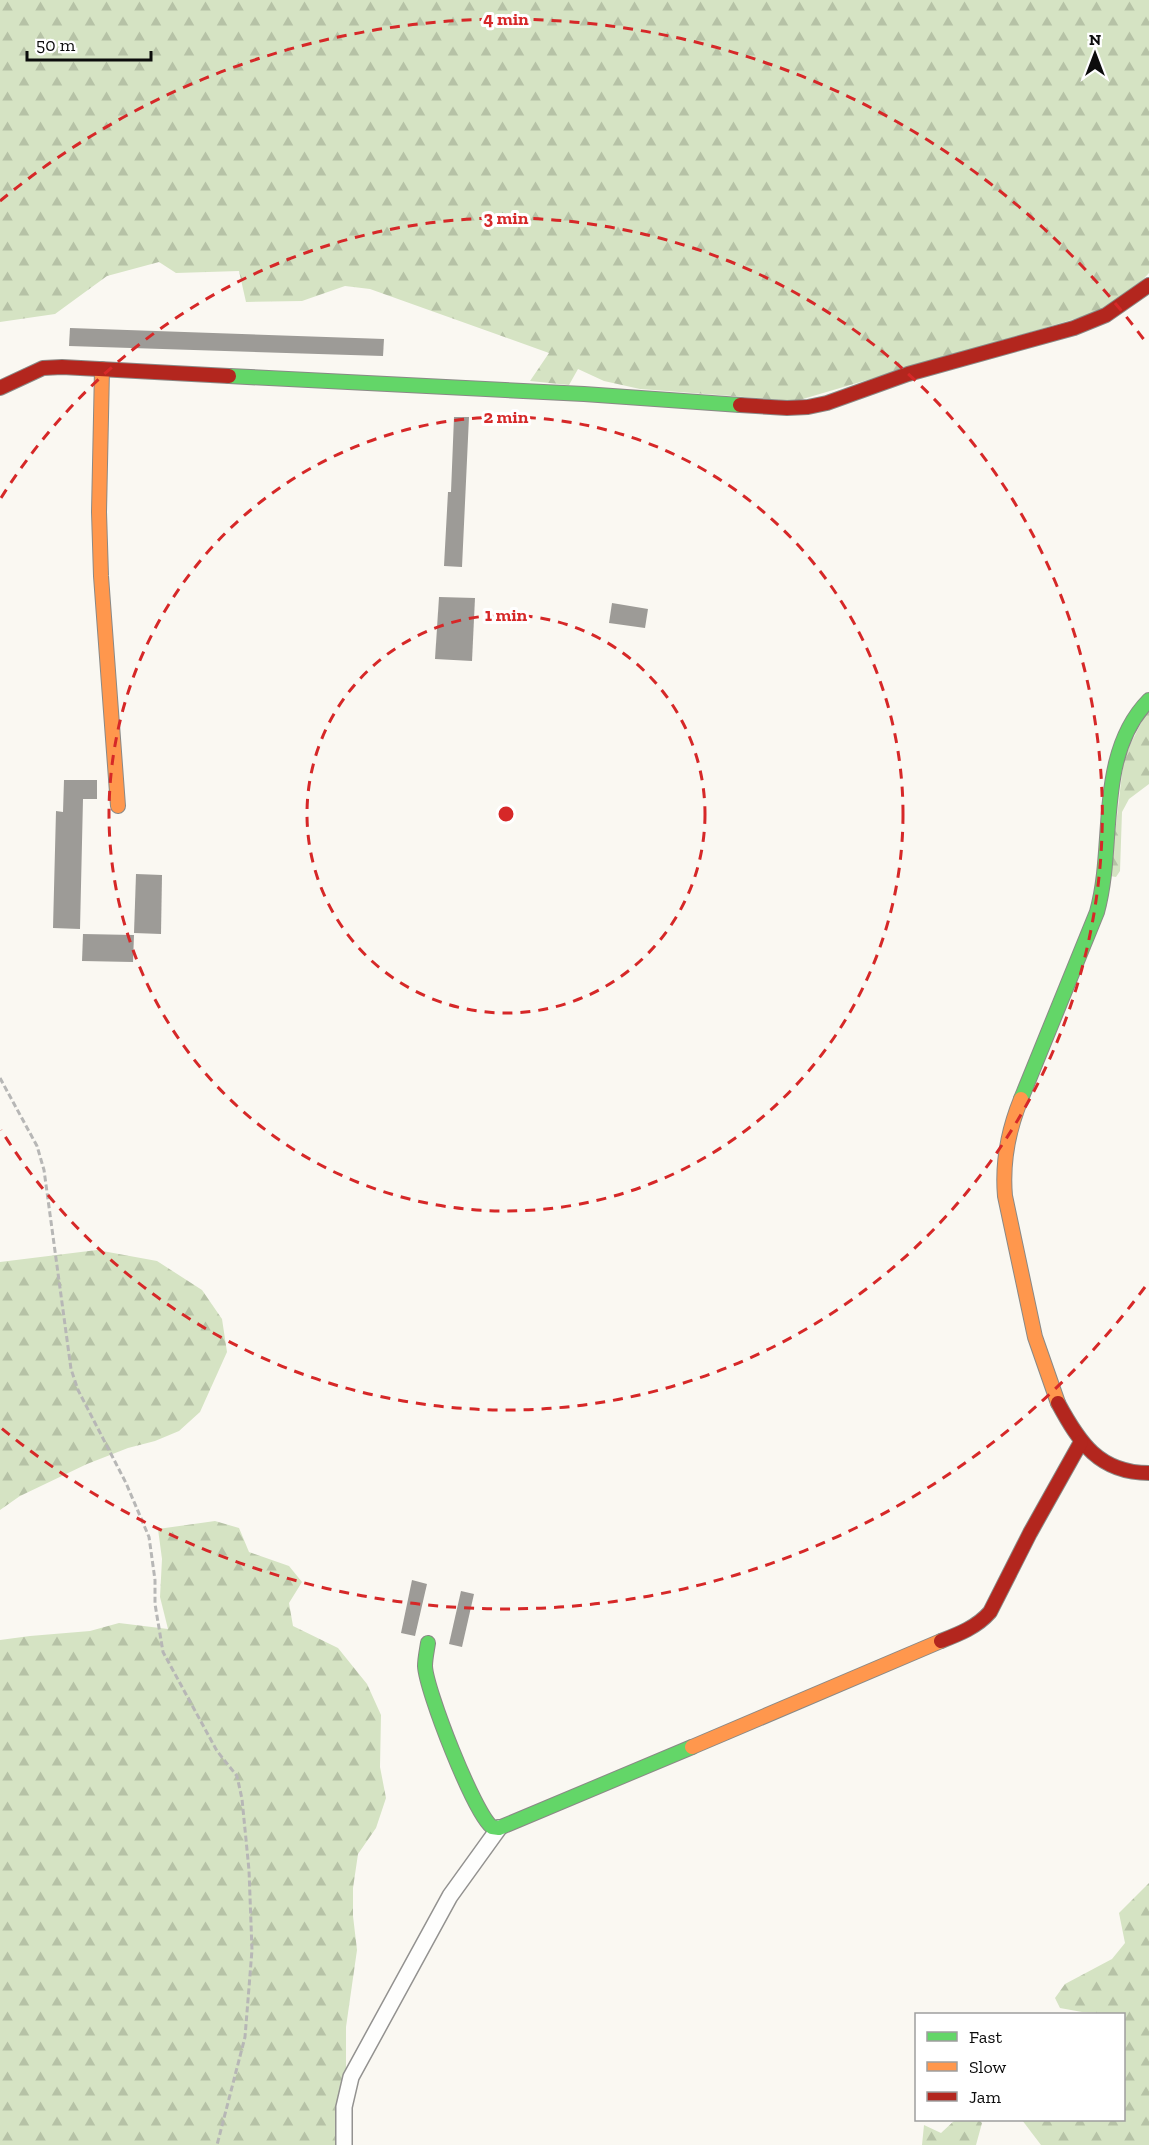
<svg xmlns="http://www.w3.org/2000/svg" width="1149" height="2145" font-family="'Zilla Slab',serif">
	<style>
		.forest { fill: url(#forest-firs) }
		.building { fill: #9d9b97 }
		.lines { fill: none; stroke-linecap: round; stroke-linejoin: round }
		.street-casing { stroke: #939290; stroke-width: 18 }
		.fast-casing { stroke: #8a8986; stroke-width: 16 }
		.slow-casing { stroke: #8a8986; stroke-width: 16 }
		.jam-casing { stroke: #8a8986; stroke-width: 16 }
		.path { stroke: #b7b7b6; stroke-width: 3; stroke-dasharray: 6 3; stroke-linecap: butt }
		.street { stroke: #fefefd; stroke-width: 15 }
		.fast { stroke: #63d668; stroke-width: 14 }
		.slow { stroke: #ff974d; stroke-width: 14 }
		.jam { stroke: #b3261e; stroke-width: 14 }
		.ring { fill: none; stroke: #d62828; stroke-width: 3; stroke-dasharray: 10 8 }
		.centre { fill: #d62828; stroke: #fff; stroke-width: 3 }
		.ring-label { font-size: 18px; text-anchor: middle; font-weight: bold; fill: #d62828; stroke: #fff; stroke-width: 6; stroke-linejoin: round; paint-order: stroke }
	</style>
	<defs>
		<pattern id="forest-firs" width="22" height="20" patternUnits="userSpaceOnUse" patternTransform="scale(1.5)"><rect width="22" height="20" fill="#d5e3c3"/><path d="M5 1l3.5 6h-7zM16 11l3.5 6h-7z" fill="#b6c2a6"/></pattern>
	</defs>
	<rect width="100%" height="100%" fill="#faf8f2"/>
	<g class="forest">
		<path d="M 0,0 L 1149,0 L 1149,273 L 1135,288 L 1105,310 L 796,401 L 640,389 L 604,381 L 578,369 L 569,385 L 530,381 L 549,353 L 370,289 L 345,286 L 302,301 L 246,302 L 239,271 L 176,273 L 159,262 L 107,276 L 55,314 L 0,322 Z"/>
		<path d="M 1149,707 L 1149,784 L 1129,799 L 1122,812 L 1120,871 L 1116,877 L 1110,876 L 1124,757 Z"/>
		<path d="M 97,1250 L 157,1261 L 202,1290 L 222,1319 L 227,1352 L 200,1412 L 179,1431 L 155,1441 L 128,1448 L 87,1464 L 20,1496 L 0,1510 L 0,1262 Z"/>
		<path d="M 215,1521 L 239,1528 L 249,1552 L 289,1566 L 302,1582 L 289,1603 L 293,1626 L 338,1648 L 367,1684 L 381,1715 L 380,1767 L 386,1798 L 376,1828 L 358,1854 L 353,1888 L 353,1916 L 357,1950 L 346,2027 L 346,2074 L 338,2145 L 0,2145 L 0,1640 L 30,1636 L 90,1631 L 119,1623 L 168,1629 L 160,1597 L 162,1559 L 158,1529 Z"/>
		<path d="M 1149,1883 L 1149,2145 L 1041,2145 L 1022,2120 L 1124,2120 L 1124,2014 L 1082,2012 L 1060,2008 L 1055,1998 L 1065,1984 L 1112,1959 L 1125,1943 L 1119,1913 Z"/>
		<path d="M 955,2120 L 979,2120 L 982,2123 L 976,2145 L 922,2145 L 924,2125 L 941,2133 Z"/>
	</g>
	<g class="building">
		<path d="M 70,328 L 384,339 L 383,356 L 69,346 Z"/>
		<path d="M 454,417 L 469,417 L 462,567 L 444,566 L 448,492 L 451,492 Z"/>
		<path d="M 439,597 L 475,598 L 472,661 L 435,659 Z"/>
		<path d="M 612,603 L 648,609 L 645,628 L 609,623 Z"/>
		<path d="M 64,780 L 97,780 L 97,799 L 83,799 L 80,929 L 53,928 L 56,811 L 63,812 Z"/>
		<path d="M 136,874 L 162,875 L 161,934 L 134,933 Z"/>
		<path d="M 83,934 L 134,935 L 133,962 L 82,961 Z"/>
		<path d="M 412,1580 L 427,1584 L 415,1636 L 401,1633 Z"/>
		<path d="M 461,1591 L 474,1594 L 462,1647 L 449,1644 Z"/>
	</g>
	<g class="lines">
		<defs>
			<path id="street" d="M 344,2145 L 344,2107 L 351,2077 L 450,1896 L 499,1828"/>
			<g id="fast">
				<path d="M 229,376 L 584,394 L 740,405"/>
				<path d="M 1021,1099 L 1097,912 C 1116,844 1095,755 1149,700"/>
				<path d="M 428,1643 C 427,1650 425,1659 425,1666 C 426,1690 474,1813 492,1827 L 499,1828 L 692,1747"/>
			</g>
			<g id="slow">
				<path d="M 102,369 L 99,512 L 101,576 L 118,806"/>
				<path d="M 1021,1099 C 1008,1131 1002,1162 1005,1196 L 1035,1337 L 1058,1403"/>
				<path d="M 692,1747 L 941,1641"/>
			</g>
			<g id="jam">
				<path d="M 0,388 L 43,368 L 62,367 L 229,376"/>
				<path d="M 740,405 L 787,408 L 808,407 L 827,403 L 908,374 L 1074,328 L 1106,315 L 1149,285"/>
				<path d="M 1058,1403 C 1079,1442 1099,1473 1149,1473"/>
				<path d="M 941,1641 C 959,1634 977,1627 990,1612 L 1030,1533 L 1081,1442"/>
			</g>
		</defs>
		<use href="#street" class="street-casing"/>
		<use href="#fast" class="fast-casing"/>
		<use href="#slow" class="slow-casing"/>
		<use href="#jam" class="jam-casing"/>
		<path class="path" d="M 0,1078 L 37,1146 L 44,1170 L 71,1369 L 78,1390 L 126,1483 L 149,1537 L 155,1580 L 155,1604 L 163,1652 L 217,1751 L 237,1776 L 242,1799 L 249,1870 L 252,1950 L 245,2037 L 217,2145"/>
		<use href="#street" class="street"/>
		<use href="#fast" class="fast"/>
		<use href="#slow" class="slow"/>
		<use href="#jam" class="jam"/>
	</g>
	<g class="ring">
		<circle cx="506" cy="814" r="199"/>
		<circle cx="506" cy="814" r="397"/>
		<path d="M1 498A596 596 0 1 1 1 1130"/>
		<path d="M1145 1287A795 795 0 0 1 0 1427M0 201A795 795 0 0 1 1145 341"/>
	</g>
	<circle cx="506" cy="814" r="9" class="centre"/>
	<g class="ring-label">
		<text x="506" y="25">4 min</text>
		<text x="506" y="224">3 min</text>
		<text x="506" y="423">2 min</text>
		<text x="506" y="621">1 min</text>
	</g>
	<rect x="915" y="2013" width="210" height="108" fill="#ffffff" stroke="#9e9e9e" stroke-width="1.5"/>
	<rect x="927" y="2032" width="30" height="9" fill="#63d668" stroke="#9e9e9e" stroke-width="1.5"/>
	<text x="969" y="2043" font-size="18" fill="#0c0c0c">Fast</text>
	<rect x="927" y="2062" width="30" height="9" fill="#ff974d" stroke="#9e9e9e" stroke-width="1.5"/>
	<text x="969" y="2073" font-size="18" fill="#0c0c0c">Slow</text>
	<rect x="927" y="2092" width="30" height="9" fill="#b3261e" stroke="#9e9e9e" stroke-width="1.5"/>
	<text x="969" y="2103" font-size="18" fill="#0c0c0c">Jam</text>
	<g transform="translate(1095 54)" stroke="#ffffff" stroke-width="4.5" paint-order="stroke">
	<path d="M0-4.5L10 22L0 15L-10 22Z" fill="#0c0c0c"/>
	<text y="-9" font-size="16" font-weight="bold" text-anchor="middle" fill="#0c0c0c">N</text>
	</g>
	<path d="M27 51v9h124v-9" fill="none" stroke="#0c0c0c" stroke-width="3"/>
	<text x="36" y="51" font-size="18" fill="#0c0c0c" stroke="#ffffff" stroke-width="4.5" paint-order="stroke">50 m</text>
</svg>
